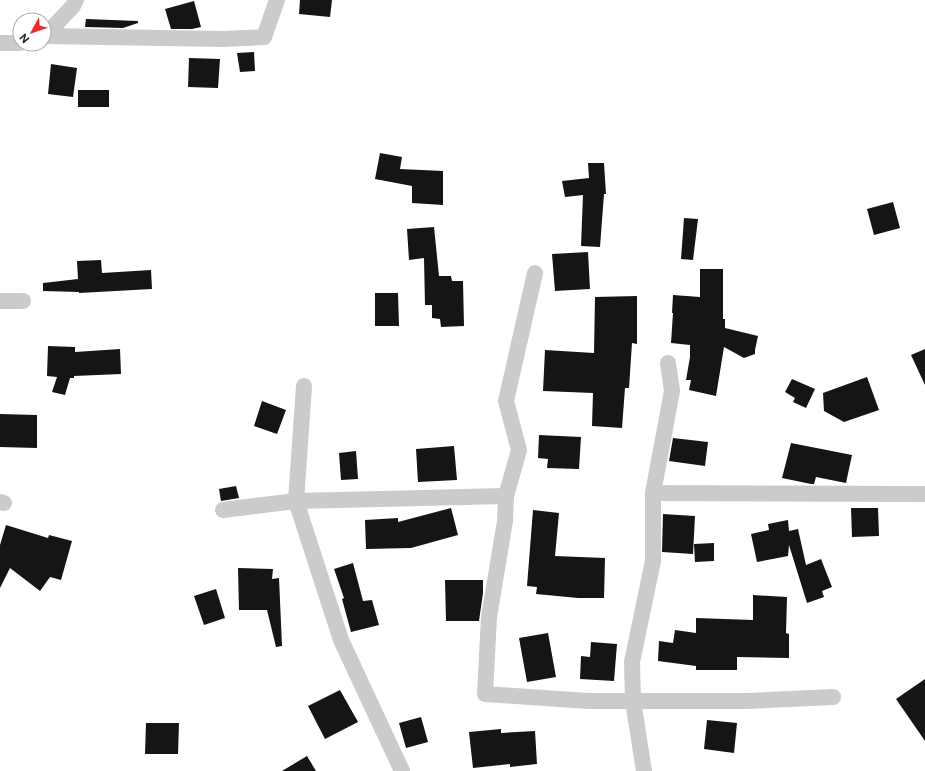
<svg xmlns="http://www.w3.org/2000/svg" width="925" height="771" font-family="Commissioner,sans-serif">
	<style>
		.building { fill: #151515 }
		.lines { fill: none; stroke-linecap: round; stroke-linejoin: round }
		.minor { stroke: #cbcbcb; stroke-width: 16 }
	</style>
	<rect width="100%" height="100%" fill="#fff"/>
	<g class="building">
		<path d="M 300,0 L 332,0 L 330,17 L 299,14 Z"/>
		<path d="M 194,1 L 201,27 L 192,29 L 171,29 L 165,9 Z"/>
		<path d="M 86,19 L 138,21 L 138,23 L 123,28 L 85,27 Z"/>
		<path d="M 254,52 L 255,71 L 240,72 L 237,53 Z"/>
		<path d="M 189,58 L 220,59 L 218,88 L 188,87 Z"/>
		<path d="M 51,64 L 77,68 L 73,97 L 48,94 Z"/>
		<rect x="78" y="90" width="31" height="17"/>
		<path d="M 380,153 L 402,157 L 400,169 L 443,171 L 443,205 L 412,203 L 412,186 L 375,179 Z"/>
		<path d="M 588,163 L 604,163 L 606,194 L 604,194 L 600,247 L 581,246 L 583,195 L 565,197 L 562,181 L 589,178 Z"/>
		<path d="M 893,202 L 900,228 L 874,235 L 867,209 Z"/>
		<path d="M 684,218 L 698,219 L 693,260 L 681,259 Z"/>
		<path d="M 434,227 L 439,276 L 451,276 L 452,281 L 463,281 L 464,326 L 441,327 L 440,319 L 432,318 L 432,305 L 425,305 L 424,258 L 409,260 L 407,229 Z"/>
		<path d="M 588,252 L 590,289 L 555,291 L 552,254 Z"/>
		<path d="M 101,260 L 102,273 L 151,270 L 152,289 L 79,293 L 79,292 L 43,291 L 43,283 L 78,279 L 77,261 Z"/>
		<path d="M 700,269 L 723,269 L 723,319 L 725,319 L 725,328 L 758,336 L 755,350 L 755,354 L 744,358 L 724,347 L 716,396 L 689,390 L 691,380 L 686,380 L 690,357 L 690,345 L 671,343 L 673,313 L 672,313 L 673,295 L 700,297 Z"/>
		<path d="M 375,293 L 398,293 L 399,326 L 375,326 Z"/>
		<path d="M 637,296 L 637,344 L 632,343 L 629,388 L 625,388 L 622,428 L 592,426 L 593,393 L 543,391 L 545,350 L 594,353 L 595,297 Z"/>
		<path d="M 48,346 L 75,347 L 75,352 L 120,349 L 121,374 L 74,376 L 74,378 L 70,378 L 65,395 L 52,392 L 57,377 L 47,376 Z"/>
		<path d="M 925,349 L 925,385 L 911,355 Z"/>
		<path d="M 867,377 L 879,410 L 844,422 L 824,411 L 823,393 Z"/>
		<path d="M 792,379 L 815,389 L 806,408 L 793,402 L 795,398 L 785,392 Z"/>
		<path d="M 262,401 L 286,410 L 277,434 L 254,426 Z"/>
		<path d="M 0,414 L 37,415 L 37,448 L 0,447 Z"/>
		<path d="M 539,435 L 581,437 L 579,469 L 547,468 L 548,459 L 538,458 Z"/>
		<path d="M 673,438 L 708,442 L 705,466 L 669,461 Z"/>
		<path d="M 791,443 L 852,455 L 846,483 L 816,477 L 814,484 L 811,484 L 782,478 Z"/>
		<path d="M 454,446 L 457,480 L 418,482 L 416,449 Z"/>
		<path d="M 356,451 L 358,479 L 341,480 L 339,453 Z"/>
		<path d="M 236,486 L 239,498 L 221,501 L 219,489 Z"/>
		<path d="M 451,508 L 458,535 L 411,548 L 366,549 L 365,520 L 398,518 L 398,522 Z"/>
		<path d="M 851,508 L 878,508 L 879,536 L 852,537 Z"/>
		<path d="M 533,510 L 559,513 L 555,556 L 605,558 L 604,598 L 578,598 L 536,594 L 537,587 L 527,586 Z"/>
		<path d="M 663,514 L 695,516 L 693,554 L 662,552 Z"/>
		<path d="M 788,520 L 789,531 L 798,529 L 806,565 L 821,559 L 832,587 L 822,591 L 824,597 L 807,603 L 789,545 L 788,556 L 757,562 L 751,534 L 769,530 L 768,524 Z"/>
		<path d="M 6,525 L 48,538 L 49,535 L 72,541 L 61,580 L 50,577 L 40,591 L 10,568 L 0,588 L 0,545 Z"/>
		<path d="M 714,543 L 714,561 L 695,562 L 694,544 Z"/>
		<path d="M 353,563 L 363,601 L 372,600 L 379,625 L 351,632 L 342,599 L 344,598 L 334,569 Z"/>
		<path d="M 238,568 L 273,569 L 272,579 L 279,578 L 282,646 L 276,647 L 267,610 L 239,610 Z"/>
		<path d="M 445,580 L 483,580 L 483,593 L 479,621 L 446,621 Z"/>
		<path d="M 216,589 L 225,618 L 204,625 L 194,596 Z"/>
		<path d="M 753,595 L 787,597 L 786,633 L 789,634 L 789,658 L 737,657 L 737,670 L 696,670 L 696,666 L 658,661 L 659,641 L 673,643 L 675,630 L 696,633 L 696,618 L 753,620 Z"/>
		<path d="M 548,633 L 556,677 L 527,682 L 519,638 Z"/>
		<path d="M 591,642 L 617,644 L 614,681 L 580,679 L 581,656 L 590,657 Z"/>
		<path d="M 925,679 L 925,741 L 896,699 Z"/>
		<path d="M 340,690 L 358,722 L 325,739 L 308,706 Z"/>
		<path d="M 421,717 L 428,742 L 406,748 L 399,723 Z"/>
		<path d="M 707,720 L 737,723 L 734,753 L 704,749 Z"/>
		<path d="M 146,723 L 179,723 L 178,754 L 145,754 Z"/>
		<path d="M 501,729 L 501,733 L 535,731 L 537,764 L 510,767 L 510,764 L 473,768 L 469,732 Z"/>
		<path d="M 307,756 L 316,771 L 282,771 Z"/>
	</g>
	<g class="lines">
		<g class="minor">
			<path d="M 44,36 L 223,39 L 264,37 L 277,0"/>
			<path d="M 44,37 L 73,6 L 76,0"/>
			<path d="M 0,43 L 20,43"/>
			<path d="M 0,301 L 23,301"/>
			<path d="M 304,386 L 296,501 L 341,640 L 402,771"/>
			<path d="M 653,493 L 925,494"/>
			<path d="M 506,496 L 519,450 L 506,401 L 535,273"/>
			<path d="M 0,502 L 4,503"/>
			<path d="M 223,510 L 296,501 L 506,496 L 505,521 L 489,617 L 485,694 L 588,701 L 748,701 L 833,697"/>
			<path d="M 644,771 L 633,701 L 632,662 L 653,561 L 653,493 L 672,391 L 668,363"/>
		</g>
	</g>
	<g transform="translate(32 32) rotate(230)"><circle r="19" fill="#ffffff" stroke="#ababab"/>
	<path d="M0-3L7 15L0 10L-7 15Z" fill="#e72e2f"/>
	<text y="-6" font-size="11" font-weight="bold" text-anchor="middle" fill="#2e2e2e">N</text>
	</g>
</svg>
